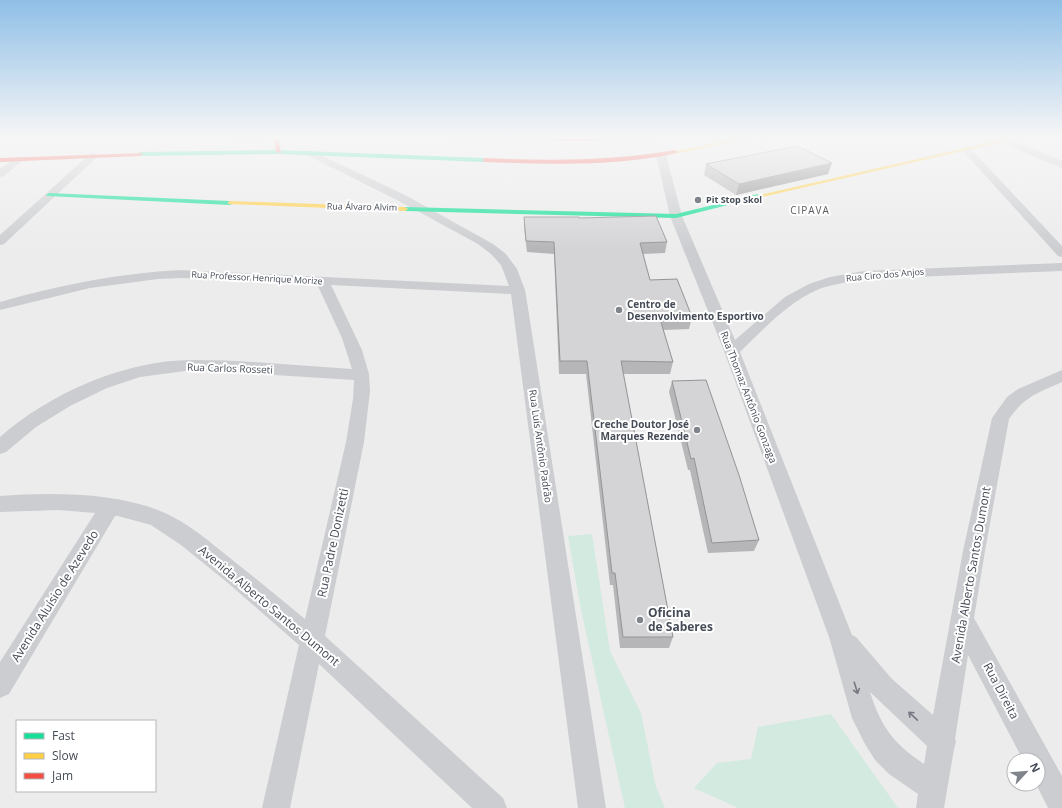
<svg xmlns="http://www.w3.org/2000/svg" width="1062" height="808" font-family="'Open Sans',sans-serif">
	<style>
		.green { fill: #d2eadf }
		.lines { fill: none; stroke-linecap: round; stroke-linejoin: round }
		.street { fill: #cbcdd0; fill-rule: evenodd }
		.fast { fill: #16e098; fill-rule: evenodd }
		.slow { fill: #ffcf43; fill-rule: evenodd }
		.jam { fill: #f24e42; fill-rule: evenodd }
		.wall { fill: #b6b6b9 }
		.shaded-wall { fill: #949496 }
		.building { fill: #d4d4d7; stroke: #949496 }
		.oneway { stroke: #757981 }
		.poi-dot { fill: #80848b; stroke: #fff; stroke-width: 1.5 }
		.labels { text-anchor: middle; stroke-width: 4; stroke-linejoin: round; paint-order: stroke }
		.far-poi-label { font-size: 9px; font-weight: bold; fill: #464c57; stroke: #fff; text-anchor: start }
		.far-street-label { font-size: 9px; fill: #464c57; stroke: #fff }
		.far-quarter-label { font-size: 10px; letter-spacing: 1px; fill: #595b5f; stroke: #fff }
		.poi-label { font-size: 10px; font-weight: bold; fill: #464c57; stroke: #fff; text-anchor: start }
		.street-label { font-size: 10px; fill: #464c57; stroke: #fff }
		.near-street-label { font-size: 12px; fill: #464c57; stroke: #fff }
		.near-poi-label { font-size: 12px; font-weight: bold; fill: #464c57; stroke: #fff; text-anchor: start }
	</style>
	<rect width="100%" height="100%" fill="#edecec"/>
	<g class="green">
		<path d="M 592,534 L 610,651 L 641,713 L 656,787 L 665,808 L 625,808 L 581,610 L 568,536 Z"/>
		<path d="M 831,714 L 898,808 L 738,808 L 694,788 L 717,763 L 751,759 L 758,727 Z"/>
	</g>
	<g class="lines">
		<g class="street">
			<path d="M 994,137 L 1005,137 L 1062,161 L 1062,168 L 1025,153 Z"/>
			<path d="M 966,146 L 969,147 L 1062,246 L 1062,257 L 1058,256 L 963,151 L 961,149 Z"/>
			<path d="M 310,150 L 405,195 L 493,244 L 506,254 L 517,269 L 525,290 L 528,308 L 606,808 L 578,808 L 511,294 L 331,285 L 362,350 L 369,374 L 370,391 L 364,442 L 325,636 L 503,798 L 507,808 L 472,808 L 319,664 L 290,808 L 262,808 L 299,645 L 228,583 L 181,545 L 151,525 L 118,516 L 115,516 L 9,694 L 0,698 L 0,662 L 95,513 L 59,510 L 0,512 L 0,496 C 50,492 119,492 165,513 C 188,523 210,542 230,558 C 255,578 280,598 305,619 L 346,442 L 353,399 L 354,380 L 193,370 L 140,377 L 107,388 L 70,406 L 36,427 L 6,452 L 0,454 L 0,437 C 50,393 127,359 194,360 C 247,360 299,366 352,369 L 342,338 L 317,284 L 181,278 L 158,279 L 90,288 L 0,310 L 0,302 C 60,285 119,273 181,270 L 509,286 L 501,265 L 491,254 L 478,244 L 397,200 L 307,155 L 305,153 Z"/>
			<path d="M 661,152 L 666,155 L 682,216 L 735,340 L 785,297 L 809,284 L 830,277 L 864,271 L 1062,263 L 1062,271 L 864,279 C 849,282 833,284 819,289 C 788,302 764,329 740,352 L 852,635 L 856,637 L 892,679 L 933,715 L 963,551 L 992,418 L 1007,397 L 1018,389 L 1062,370 L 1062,382 C 1038,393 1025,396 1009,419 L 985,551 L 974,618 L 1062,776 L 1062,808 L 1048,808 L 1036,784 L 1038,784 L 1038,760 L 1023,760 L 968,655 L 955,739 L 956,742 L 954,749 L 944,808 L 916,808 L 918,794 L 889,774 L 875,760 L 865,744 L 852,718 L 829,637 L 724,351 L 670,216 L 656,155 ZM 870,692 L 927,746 L 924,764 C 894,744 881,727 870,692 Z"/>
			<path d="M 93,153 L 98,156 L 96,158 L 4,244 L 0,245 L 0,235 L 90,154 Z"/>
			<path d="M 19,156 L 22,157 L 24,159 L 22,161 L 4,176 L 0,177 L 0,169 L 16,157 Z"/>
		</g>
		<g class="fast">
			<path d="M 237,137 L 273,137 L 271,138 L 235,139 L 235,138 Z"/>
			<path d="M 279,150 L 485,158 L 488,160 L 485,162 L 279,154 L 140,156 L 137,154 L 140,152 Z"/>
			<path d="M 49,193 L 230,201 L 233,203 L 230,205 L 47,196 L 46,195 Z"/>
			<path d="M 758,194 L 761,196 L 760,197 L 676,218 L 405,211 L 402,209 L 405,207 L 676,214 Z"/>
		</g>
		<g class="slow">
			<path d="M 746,137 L 753,137 L 675,154 L 672,152 Z"/>
			<path d="M 1005,139 L 1007,140 L 1007,141 L 758,198 L 755,196 Z"/>
			<path d="M 230,201 L 405,207 L 408,209 L 405,211 L 228,204 L 228,202 Z"/>
		</g>
		<g class="jam">
			<path d="M 274,137 L 278,137 L 281,153 L 276,152 Z"/>
			<path d="M 407,137 L 581,139 L 678,137 L 676,138 L 581,141 L 409,138 Z"/>
			<path d="M 675,150 L 677,151 L 677,153 C 614,167 549,164 485,162 L 482,160 L 485,158 C 549,161 612,161 675,150 Z"/>
			<path d="M 142,153 L 143,154 L 140,156 L 0,162 L 0,158 Z"/>
		</g>
	</g>
	<g class="wall">
		<path d="M 706,164 L 828,174 L 736,195 L 704,175 Z"/>
		<path d="M 524,217 L 579,218 L 667,242 L 665,253 L 643,254 L 650,280 L 692,317 L 689,329 L 663,330 L 673,362 L 670,374 L 623,374 L 673,637 L 669,648 L 620,648 L 613,585 L 610,585 L 586,374 L 559,374 L 554,254 L 527,252 L 524,228 Z"/>
		<path d="M 672,381 L 759,540 L 754,551 L 708,553 L 690,470 L 688,470 L 669,392 Z"/>
	</g>
	<path class="shaded-wall" d="M 832,163 L 828,174 L 736,195 L 739,184 Z"/>
	<g class="building">
		<path d="M 797,146 L 832,163 L 739,184 L 706,164 Z"/>
		<path d="M 656,216 L 667,242 L 640,243 L 650,280 L 677,279 L 692,317 L 660,319 L 673,362 L 621,361 L 673,637 L 623,637 L 615,573 L 612,573 L 587,361 L 560,361 L 554,242 L 526,241 L 524,217 L 579,217 L 579,218 Z"/>
		<path d="M 706,380 L 739,475 L 759,540 L 712,543 L 694,458 L 691,459 L 672,381 Z"/>
	</g>
	<defs><path id="oneway-shaft" d="M-6 0H5M1.5-3L5.5 0L1.5 3" fill="none" stroke-width="1.6" stroke-linecap="round" stroke-linejoin="round"/></defs>
	<g class="oneway">
		<use href="#oneway-shaft" transform="translate(856 688) rotate(73)"/>
		<use href="#oneway-shaft" transform="translate(913 716) rotate(-137)"/>
	</g>
	<linearGradient id="sky" x2="0" y2="1"><stop stop-color="#8fbfe7"/><stop offset="0.55" stop-color="#f7f6f6"/><stop offset="1" stop-color="#f7f6f6" stop-opacity="0"/></linearGradient>
	<rect width="1062" height="250" fill="url(#sky)"/>
	<g class="poi-dot">
		<circle cx="698" cy="200" r="4"/>
		<circle cx="619" cy="310" r="4"/>
		<circle cx="697" cy="430" r="4"/>
		<circle cx="640" cy="620" r="4"/>
	</g>
	<g class="labels">
		<g class="far-poi-label">
			<text x="706" y="203">Pit Stop Skol</text>
		</g>
		<g class="far-street-label">
			<text transform="translate(362 207) rotate(1)" y="3">Rua Álvaro Alvim</text>
			<text transform="translate(885 275) rotate(-5)" y="3">Rua Ciro dos Anjos</text>
			<text transform="translate(257 278) rotate(3)" y="3">Rua Professor Henrique Morize</text>
		</g>
		<g class="far-quarter-label">
			<text x="810" y="214">CIPAVA</text>
		</g>
		<g class="poi-label">
			<text x="627" y="308">Centro de<tspan x="627" dy="12">Desenvolvimento Esportivo</tspan></text>
			<text x="689" y="428" text-anchor="end">Creche Doutor José<tspan x="689" dy="12">Marques Rezende</tspan></text>
		</g>
		<g class="street-label">
			<text transform="translate(230 368) rotate(2)" y="4">Rua Carlos Rosseti</text>
			<text transform="translate(749 397) rotate(69)" y="4">Rua Thomaz Antônio Gonzaga</text>
			<text transform="translate(541 446) rotate(82)" y="4">Rua Luís Antônio Padrão</text>
		</g>
		<g class="near-street-label">
			<text transform="translate(333 543) rotate(-78)" y="4">Rua Padre Donizetti</text>
			<text transform="translate(971 575) rotate(-80)" y="4">Avenida Alberto Santos Dumont</text>
			<text transform="translate(55 596) rotate(-58)" y="4">Avenida Aluísio de Azevedo</text>
			<text transform="translate(269 606) rotate(40)" y="4">Avenida Alberto Santos Dumont</text>
			<text transform="translate(1001 691) rotate(62)" y="4">Rua Direita</text>
		</g>
		<g class="near-poi-label">
			<text x="648" y="617">Oficina<tspan x="648" dy="14">de Saberes</tspan></text>
		</g>
	</g>
	<rect x="16" y="720" width="140" height="72" fill="#ffffff" stroke="#b5b7bc"/>
	<rect x="24" y="733" width="20" height="6" fill="#16e098" stroke="#b5b7bc"/>
	<text x="52" y="740" font-size="12" fill="#464c57">Fast</text>
	<rect x="24" y="753" width="20" height="6" fill="#ffcf43" stroke="#b5b7bc"/>
	<text x="52" y="760" font-size="12" fill="#464c57">Slow</text>
	<rect x="24" y="773" width="20" height="6" fill="#f24e42" stroke="#b5b7bc"/>
	<text x="52" y="780" font-size="12" fill="#464c57">Jam</text>
	<g transform="translate(1026 772) rotate(64)"><circle r="19" fill="#ffffff" stroke="#b5b7bc"/>
	<path d="M0-3L7 15L0 10L-7 15Z" fill="#80848b"/>
	<text y="-6" font-size="11" font-weight="bold" text-anchor="middle" fill="#464c57">N</text>
	</g>
</svg>
